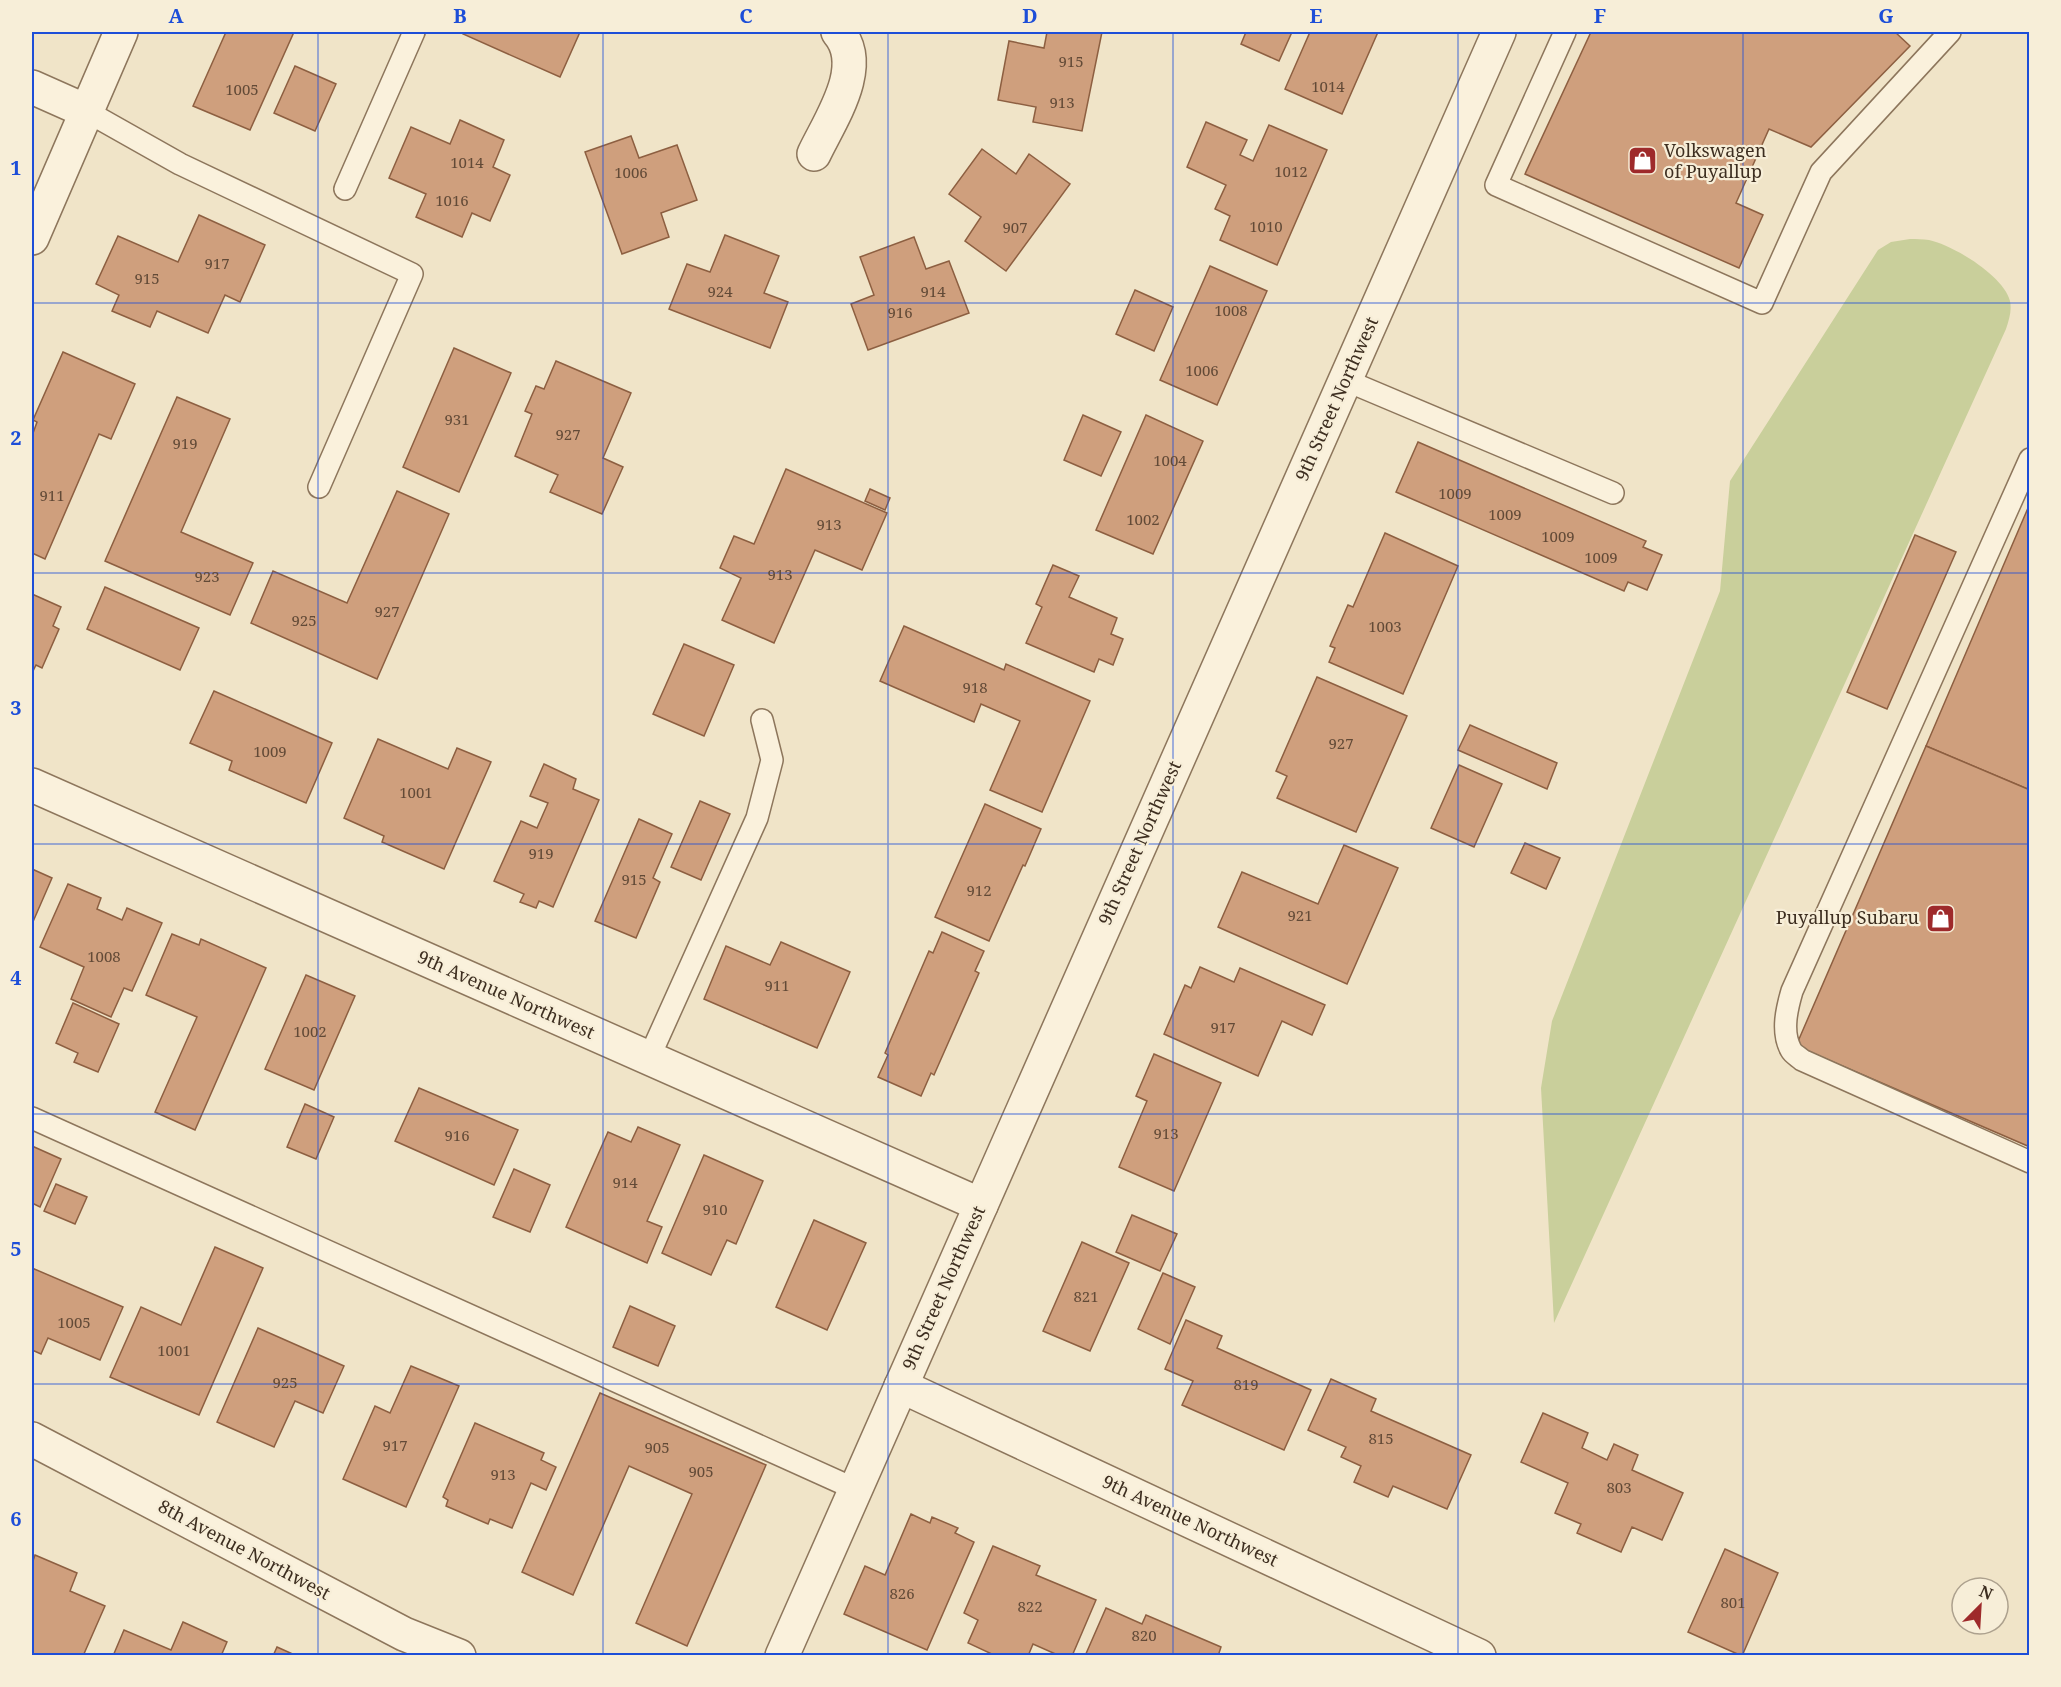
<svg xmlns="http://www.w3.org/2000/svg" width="2061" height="1687" font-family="'Noto Serif',serif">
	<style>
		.green { fill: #c9cf9b }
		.building { fill: #cf9f7d; stroke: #8d5f41; stroke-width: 1.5 }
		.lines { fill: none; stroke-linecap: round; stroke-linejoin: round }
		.lane-casing { stroke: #8d765c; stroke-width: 24 }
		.street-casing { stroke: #8d765c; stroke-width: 36 }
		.lane { stroke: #faf1dc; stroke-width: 21 }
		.street { stroke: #faf1dc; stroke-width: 33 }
		.grid { fill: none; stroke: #1d4ed8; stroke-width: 1.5; stroke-opacity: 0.55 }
		.labels { text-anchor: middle; stroke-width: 4.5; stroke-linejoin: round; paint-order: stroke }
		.number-label { font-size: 15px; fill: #624a37 }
		.poi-label { font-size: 18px; fill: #3d2e20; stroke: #f7eed8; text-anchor: start }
		.street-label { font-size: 18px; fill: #3d2e20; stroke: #f7eed8 }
		.neatline { fill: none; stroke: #1d4ed8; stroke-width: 2 }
		.grid-label { font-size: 20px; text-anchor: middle; font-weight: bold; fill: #1d4ed8 }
	</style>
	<rect width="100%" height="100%" fill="#f0e4c8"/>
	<path class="green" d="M 1910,239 C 1916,239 1923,239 1929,240 C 1953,245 2004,276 2010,301 C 2012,311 2009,320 2006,329 L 1554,1323 L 1541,1088 L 1552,1021 L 1720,591 L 1730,481 L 1878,250 L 1891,242 Z"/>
	<g class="building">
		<path d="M 226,32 L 294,32 L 250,130 L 193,106 Z"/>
		<path d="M 464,32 L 580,32 L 560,77 L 463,34 Z"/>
		<path d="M 1047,32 L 1102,32 L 1082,131 L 1033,122 L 1036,107 L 998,100 L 1009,41 L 1044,48 Z"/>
		<path d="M 1246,32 L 1292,32 L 1279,61 L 1241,44 Z"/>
		<path d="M 1310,32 L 1378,32 L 1342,114 L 1285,89 Z"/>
		<path d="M 1591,32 L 1895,32 L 1910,46 L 1811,147 L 1769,129 L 1736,203 L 1763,215 L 1739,268 L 1525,174 Z"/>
		<path d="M 295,66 L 336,84 L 315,131 L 274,113 Z"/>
		<path d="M 460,120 L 504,140 L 493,167 L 510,175 L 490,221 L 472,213 L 462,237 L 416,217 L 426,194 L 389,178 L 411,127 L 450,144 Z"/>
		<path d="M 1206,122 L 1247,140 L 1240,155 L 1253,161 L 1269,125 L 1327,150 L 1277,265 L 1220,240 L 1230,216 L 1215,209 L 1226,185 L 1187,167 Z"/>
		<path d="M 631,136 L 639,158 L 677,145 L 697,200 L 661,213 L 669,237 L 622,254 L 585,152 Z"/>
		<path d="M 982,149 L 1016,174 L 1029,154 L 1070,184 L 1006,271 L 965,241 L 981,217 L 949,194 Z"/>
		<path d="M 199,215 L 265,245 L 240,302 L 225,295 L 208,333 L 157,311 L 150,327 L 112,311 L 119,295 L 96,284 L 118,236 L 178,262 Z"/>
		<path d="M 725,235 L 779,256 L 764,293 L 788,302 L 770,348 L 669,309 L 687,264 L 710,272 Z"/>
		<path d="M 914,237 L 926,269 L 949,261 L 969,313 L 868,350 L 851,304 L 874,295 L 860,257 Z"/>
		<path d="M 1210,266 L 1267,291 L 1217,405 L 1160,380 Z"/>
		<path d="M 1135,290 L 1173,307 L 1154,351 L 1116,334 Z"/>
		<path d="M 454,348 L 511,373 L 459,492 L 403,467 Z"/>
		<path d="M 63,352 L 135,384 L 111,439 L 99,434 L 45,559 L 32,553 L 32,436 L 37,422 L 33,420 Z"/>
		<path d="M 556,361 L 631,393 L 603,458 L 623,467 L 602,514 L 550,492 L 558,475 L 515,456 L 532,414 L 525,411 L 536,386 L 544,389 Z"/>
		<path d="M 177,397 L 230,419 L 181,532 L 253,563 L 230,615 L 105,561 Z"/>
		<path d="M 1083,415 L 1121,432 L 1101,476 L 1064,460 Z"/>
		<path d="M 1146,415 L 1203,441 L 1153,554 L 1096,530 Z"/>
		<path d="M 1418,442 L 1646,541 L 1643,547 L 1662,555 L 1647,590 L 1628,582 L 1624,591 L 1396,492 Z"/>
		<path d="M 786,469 L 887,513 L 862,570 L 815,550 L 774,643 L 722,620 L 741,578 L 720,568 L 734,536 L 754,544 Z"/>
		<path d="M 870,489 L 890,498 L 885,510 L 865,501 Z"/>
		<path d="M 397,491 L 449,514 L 377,679 L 251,623 L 273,571 L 347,603 Z"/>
		<path d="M 2028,508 L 2030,509 L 2030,790 L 1926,746 Z"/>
		<path d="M 1385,533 L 1458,566 L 1403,694 L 1329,662 L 1335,648 L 1330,646 L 1348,605 L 1353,607 Z"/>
		<path d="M 1915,535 L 1956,552 L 1887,709 L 1847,692 Z"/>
		<path d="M 1053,565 L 1079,576 L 1069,597 L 1117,618 L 1111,634 L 1123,639 L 1113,665 L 1099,659 L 1094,672 L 1026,643 L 1042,607 L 1036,604 Z"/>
		<path d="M 105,587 L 199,628 L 180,670 L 87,629 Z"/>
		<path d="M 32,594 L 61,607 L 53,626 L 59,629 L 42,668 L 36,665 L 33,671 L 32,670 Z"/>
		<path d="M 904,626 L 1004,670 L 1006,664 L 1090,701 L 1042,812 L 990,790 L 1020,721 L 981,704 L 974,722 L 880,681 Z"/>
		<path d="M 684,644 L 734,665 L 704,736 L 653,714 Z"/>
		<path d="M 1317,677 L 1407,716 L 1356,832 L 1277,798 L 1287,776 L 1276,771 Z"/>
		<path d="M 214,691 L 332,743 L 306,803 L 229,770 L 232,761 L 190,743 Z"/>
		<path d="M 1470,725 L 1557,763 L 1547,789 L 1458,750 Z"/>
		<path d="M 378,739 L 448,769 L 457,748 L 491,762 L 444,869 L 382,842 L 384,836 L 344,818 Z"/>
		<path d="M 1926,746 L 2030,790 L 2030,1147 L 1796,1046 Z"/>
		<path d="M 544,764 L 576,779 L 573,789 L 599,800 L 553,907 L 539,901 L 536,908 L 520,902 L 524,894 L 494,881 L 521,821 L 537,828 L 548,803 L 530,796 Z"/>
		<path d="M 1459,765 L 1502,784 L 1474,847 L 1431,828 Z"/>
		<path d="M 700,801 L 730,814 L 701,880 L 671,867 Z"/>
		<path d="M 985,804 L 1041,829 L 1025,866 L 1023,865 L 989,941 L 935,917 Z"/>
		<path d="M 639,819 L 672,834 L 653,878 L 660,882 L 636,938 L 595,921 Z"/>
		<path d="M 1525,843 L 1560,858 L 1546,889 L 1511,873 Z"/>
		<path d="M 1344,845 L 1398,868 L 1347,984 L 1218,927 L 1242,872 L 1318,904 Z"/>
		<path d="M 32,869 L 52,878 L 32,924 Z"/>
		<path d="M 68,884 L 101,898 L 97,909 L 122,920 L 127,908 L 162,923 L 132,991 L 124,988 L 111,1017 L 71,999 L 84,967 L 40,947 Z"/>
		<path d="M 942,932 L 984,951 L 975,971 L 979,973 L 934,1075 L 931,1073 L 921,1096 L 878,1077 L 888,1055 L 885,1053 L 929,951 L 933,953 Z"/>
		<path d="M 172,934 L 199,945 L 201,939 L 266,968 L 195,1130 L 155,1112 L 197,1017 L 146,995 Z"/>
		<path d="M 781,942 L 850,972 L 817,1048 L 704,999 L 726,946 L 770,965 Z"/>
		<path d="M 1200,967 L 1234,982 L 1240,968 L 1325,1005 L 1312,1035 L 1282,1021 L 1258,1076 L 1164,1034 L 1185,985 L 1191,988 Z"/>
		<path d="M 306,975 L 355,996 L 314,1090 L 265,1069 Z"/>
		<path d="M 73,1003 L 119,1024 L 98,1072 L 74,1062 L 78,1053 L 56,1043 Z"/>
		<path d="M 1154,1054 L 1221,1083 L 1174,1191 L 1119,1167 L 1147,1101 L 1136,1096 Z"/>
		<path d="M 419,1088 L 518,1130 L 494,1185 L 395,1141 Z"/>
		<path d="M 305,1104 L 334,1117 L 316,1159 L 287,1147 Z"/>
		<path d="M 638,1127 L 680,1145 L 647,1221 L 662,1227 L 647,1263 L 566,1227 L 608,1132 L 631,1142 Z"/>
		<path d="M 32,1146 L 61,1159 L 40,1207 L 32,1203 Z"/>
		<path d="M 704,1155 L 763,1181 L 736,1244 L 727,1240 L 711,1275 L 662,1253 Z"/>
		<path d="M 514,1169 L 550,1185 L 530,1232 L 493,1217 Z"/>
		<path d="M 56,1184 L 87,1197 L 75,1224 L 44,1211 Z"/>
		<path d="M 1132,1215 L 1177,1234 L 1160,1271 L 1116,1252 Z"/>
		<path d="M 814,1220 L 866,1243 L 827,1330 L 776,1307 Z"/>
		<path d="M 1082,1242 L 1129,1263 L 1090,1351 L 1043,1331 Z"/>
		<path d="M 215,1247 L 263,1268 L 199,1415 L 110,1377 L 141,1307 L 181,1325 Z"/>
		<path d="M 32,1268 L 123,1307 L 100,1360 L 48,1338 L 41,1354 L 32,1350 Z"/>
		<path d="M 1163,1273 L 1195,1287 L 1170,1344 L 1138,1329 Z"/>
		<path d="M 630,1306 L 675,1326 L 658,1366 L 613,1347 Z"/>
		<path d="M 1186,1320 L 1222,1336 L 1217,1348 L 1311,1390 L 1284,1450 L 1182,1405 L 1193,1381 L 1165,1369 Z"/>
		<path d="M 258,1328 L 344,1366 L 323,1413 L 295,1401 L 274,1447 L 217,1422 Z"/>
		<path d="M 411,1366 L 459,1386 L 406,1507 L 343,1479 L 375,1406 L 390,1413 Z"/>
		<path d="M 1331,1379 L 1376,1399 L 1371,1411 L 1471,1455 L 1447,1509 L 1393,1486 L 1388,1497 L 1354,1482 L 1361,1466 L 1341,1457 L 1346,1447 L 1308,1430 Z"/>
		<path d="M 600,1393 L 766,1465 L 687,1646 L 636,1623 L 692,1494 L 629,1466 L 573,1595 L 522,1572 Z"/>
		<path d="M 1543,1413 L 1588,1433 L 1582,1448 L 1607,1460 L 1614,1444 L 1638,1455 L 1632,1470 L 1683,1493 L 1662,1540 L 1632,1527 L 1621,1552 L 1577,1533 L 1581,1524 L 1555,1513 L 1568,1483 L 1521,1462 Z"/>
		<path d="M 475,1423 L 544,1453 L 541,1460 L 556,1467 L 546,1490 L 531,1483 L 512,1528 L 490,1519 L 488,1524 L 446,1506 L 448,1500 L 443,1497 Z"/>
		<path d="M 911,1514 L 930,1523 L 932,1517 L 958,1528 L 955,1533 L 974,1542 L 927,1650 L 844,1614 L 865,1566 L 885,1575 Z"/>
		<path d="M 993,1546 L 1040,1566 L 1036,1575 L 1096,1600 L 1072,1656 L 1060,1656 L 1033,1644 L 1028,1656 L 996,1656 L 968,1643 L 978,1620 L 964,1613 Z"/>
		<path d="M 1725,1549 L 1778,1573 L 1742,1656 L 1688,1632 Z"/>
		<path d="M 35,1555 L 77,1573 L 70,1591 L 105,1606 L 83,1656 L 32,1656 L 32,1564 Z"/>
		<path d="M 1106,1608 L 1142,1624 L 1146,1615 L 1221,1647 L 1218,1656 L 1085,1656 Z"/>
		<path d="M 183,1622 L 227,1642 L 221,1656 L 113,1656 L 124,1630 L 171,1650 Z"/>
		<path d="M 277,1647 L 297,1656 L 273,1656 Z"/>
	</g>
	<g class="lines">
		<defs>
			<g id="lane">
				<path d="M 1565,32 L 1496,185 L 1762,303 L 1821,172 L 1950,32"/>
				<path d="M 86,111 L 180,164 L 412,274 L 319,487"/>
				<path d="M 345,189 L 414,32"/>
				<path d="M 1345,380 L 1613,493"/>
				<path d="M 2030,459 L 1792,991 C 1787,1008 1781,1032 1791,1050 C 1793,1054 1799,1057 1802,1060 L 2030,1162"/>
				<path d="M 649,1058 L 757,818 L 772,760 L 762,720"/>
				<path d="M 32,1118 L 855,1489"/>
			</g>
			<g id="street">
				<path d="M 32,87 L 86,111"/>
				<path d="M 814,154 C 830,120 868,66 838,32"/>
				<path d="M 32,238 L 121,32"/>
				<path d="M 32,785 L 981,1205"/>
				<path d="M 901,1386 L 1479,1656"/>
				<path d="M 32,1439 L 404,1634 L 459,1656"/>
				<path d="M 782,1656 L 1499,32"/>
			</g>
		</defs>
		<use href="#lane" class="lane-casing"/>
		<use href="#street" class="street-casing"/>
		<use href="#lane" class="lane"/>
		<use href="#street" class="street"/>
	</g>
	<path class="grid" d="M 318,32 L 318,1656M 603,32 L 603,1656M 888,32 L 888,1656M 1173,32 L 1173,1656M 1458,32 L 1458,1656M 1743,32 L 1743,1656M 32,303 L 2030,303M 32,573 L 2030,573M 32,844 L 2030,844M 32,1114 L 2030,1114M 32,1384 L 2030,1384"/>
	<defs>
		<symbol id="shop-square" viewBox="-11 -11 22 22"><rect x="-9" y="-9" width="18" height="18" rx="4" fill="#9e2a2b" stroke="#f7eed8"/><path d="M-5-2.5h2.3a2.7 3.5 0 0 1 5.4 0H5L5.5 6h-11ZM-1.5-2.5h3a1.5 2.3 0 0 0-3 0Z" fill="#fff"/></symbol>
	</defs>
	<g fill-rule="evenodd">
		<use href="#shop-square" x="1626" y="144" width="33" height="33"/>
		<use href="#shop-square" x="1924" y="902" width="33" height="33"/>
	</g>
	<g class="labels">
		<g class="number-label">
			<text x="1071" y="67">915</text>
			<text x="1328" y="92">1014</text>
			<text x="242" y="95">1005</text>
			<text x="1062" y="108">913</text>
			<text x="467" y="168">1014</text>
			<text x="1291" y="177">1012</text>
			<text x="631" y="178">1006</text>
			<text x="452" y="206">1016</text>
			<text x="1266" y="232">1010</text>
			<text x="1015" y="233">907</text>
			<text x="217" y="269">917</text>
			<text x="147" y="284">915</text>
			<text x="720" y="297">924</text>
			<text x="933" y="297">914</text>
			<text x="1231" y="316">1008</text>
			<text x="900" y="318">916</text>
			<text x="1202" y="376">1006</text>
			<text x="457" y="425">931</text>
			<text x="568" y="440">927</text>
			<text x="185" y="449">919</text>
			<text x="1170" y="466">1004</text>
			<text x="1455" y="499">1009</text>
			<text x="52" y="501">911</text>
			<text x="1505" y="520">1009</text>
			<text x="1143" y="525">1002</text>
			<text x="829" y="530">913</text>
			<text x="1558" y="542">1009</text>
			<text x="1601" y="563">1009</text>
			<text x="780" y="580">913</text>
			<text x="207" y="582">923</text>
			<text x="387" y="617">927</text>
			<text x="304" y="626">925</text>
			<text x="1385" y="632">1003</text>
			<text x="975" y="693">918</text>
			<text x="1341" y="749">927</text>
			<text x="270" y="757">1009</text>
			<text x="416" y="798">1001</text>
			<text x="541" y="859">919</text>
			<text x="634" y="885">915</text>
			<text x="979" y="896">912</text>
			<text x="1300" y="921">921</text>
			<text x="104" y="962">1008</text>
			<text x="777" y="991">911</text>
			<text x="1223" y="1033">917</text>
			<text x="310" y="1037">1002</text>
			<text x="1166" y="1139">913</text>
			<text x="457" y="1141">916</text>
			<text x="625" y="1188">914</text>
			<text x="715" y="1215">910</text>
			<text x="1086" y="1302">821</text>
			<text x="74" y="1328">1005</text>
			<text x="174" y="1356">1001</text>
			<text x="285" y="1388">925</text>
			<text x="1246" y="1390">819</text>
			<text x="1381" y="1444">815</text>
			<text x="395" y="1451">917</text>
			<text x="657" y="1453">905</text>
			<text x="701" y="1477">905</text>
			<text x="503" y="1480">913</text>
			<text x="1619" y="1493">803</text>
			<text x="902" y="1599">826</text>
			<text x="1733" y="1608">801</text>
			<text x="1030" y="1612">822</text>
			<text x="1144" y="1641">820</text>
		</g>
		<g class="poi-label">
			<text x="1664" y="157">Volkswagen<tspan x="1664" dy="21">of Puyallup</tspan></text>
			<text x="1919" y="924" text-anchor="end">Puyallup Subaru</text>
		</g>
		<g class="street-label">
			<text transform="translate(1337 399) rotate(-66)" y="6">9th Street Northwest</text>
			<text transform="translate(1140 843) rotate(-66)" y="6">9th Street Northwest</text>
			<text transform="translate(506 995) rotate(24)" y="6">9th Avenue Northwest</text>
			<text transform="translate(944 1288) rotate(-66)" y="6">9th Street Northwest</text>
			<text transform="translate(1190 1521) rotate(25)" y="6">9th Avenue Northwest</text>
			<text transform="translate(244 1550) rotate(28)" y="6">8th Avenue Northwest</text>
		</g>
	</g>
	<rect width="2061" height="1687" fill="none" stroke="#f7eed8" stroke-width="66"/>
	<g transform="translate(1980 1606) rotate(24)"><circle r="28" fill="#f7eed8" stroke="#ada18e" stroke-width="1.5"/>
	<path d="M0-4.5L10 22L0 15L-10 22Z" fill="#9e2a2b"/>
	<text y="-9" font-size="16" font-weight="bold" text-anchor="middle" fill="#3d2e20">N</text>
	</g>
	<rect x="33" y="33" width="1995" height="1621" class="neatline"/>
	<g class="grid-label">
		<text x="176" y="23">A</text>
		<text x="460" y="23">B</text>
		<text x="746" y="23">C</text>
		<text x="1030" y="23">D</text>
		<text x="1316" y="23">E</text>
		<text x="1600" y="23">F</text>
		<text x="1886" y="23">G</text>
		<text x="16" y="175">1</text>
		<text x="16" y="445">2</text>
		<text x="16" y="715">3</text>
		<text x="16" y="985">4</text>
		<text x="16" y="1256">5</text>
		<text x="16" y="1526">6</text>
	</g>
</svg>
